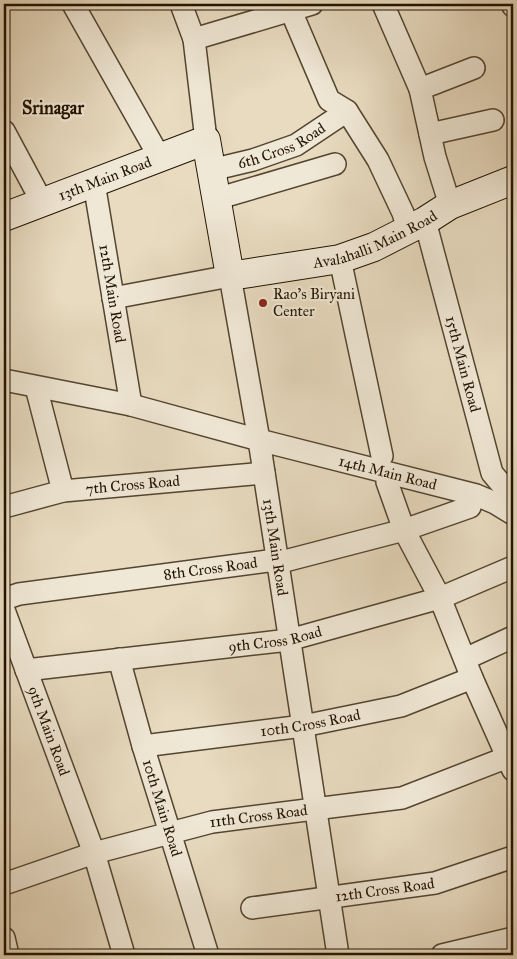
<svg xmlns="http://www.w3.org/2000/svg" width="517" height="959" font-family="'IM FELL Great Primer',serif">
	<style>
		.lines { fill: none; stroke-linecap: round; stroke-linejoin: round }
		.street-casing { stroke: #534530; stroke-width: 24 }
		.secondary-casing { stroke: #211300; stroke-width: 30 }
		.street { stroke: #f0e8d6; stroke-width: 21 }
		.secondary { stroke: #f0e8d6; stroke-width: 28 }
		.poi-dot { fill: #8f2418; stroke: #f0e8d6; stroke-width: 2 }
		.labels { text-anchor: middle; stroke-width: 4.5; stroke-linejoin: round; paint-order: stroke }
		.street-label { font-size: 15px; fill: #211300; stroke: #f0e8d6 }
		.poi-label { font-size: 15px; fill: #211300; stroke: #f0e8d6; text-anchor: start }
		.quarter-label { font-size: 18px; font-weight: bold; fill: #211300; stroke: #f0e8d6 }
	</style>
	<rect width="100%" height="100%" fill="#e8dbc0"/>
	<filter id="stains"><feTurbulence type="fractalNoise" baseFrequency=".004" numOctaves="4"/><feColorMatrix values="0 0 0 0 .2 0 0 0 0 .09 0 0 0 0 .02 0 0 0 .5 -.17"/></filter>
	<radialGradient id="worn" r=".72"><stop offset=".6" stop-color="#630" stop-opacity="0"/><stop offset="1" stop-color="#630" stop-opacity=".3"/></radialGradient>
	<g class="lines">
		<defs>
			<g id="street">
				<path d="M 73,4 L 160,158"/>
				<path d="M 181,4 L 194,39 L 206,140"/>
				<path d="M 288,4 L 329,100 L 347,111 L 378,160 L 403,213 L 408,229"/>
				<path d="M 383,4 L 420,89 L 435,157 L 450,205"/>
				<path d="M 513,4 L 513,6"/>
				<path d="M 194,39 L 312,4"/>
				<path d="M 420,89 L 474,68"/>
				<path d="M 4,131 L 42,202"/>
				<path d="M 430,134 L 493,120"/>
				<path id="s1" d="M 211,170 L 253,160 L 296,145 L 347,111"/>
				<path id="s2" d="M 94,183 L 131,405"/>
				<path d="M 216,199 L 335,164"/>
				<path id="s3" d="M 425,221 L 492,473 L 513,498"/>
				<path d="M 340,259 L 382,456"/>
				<path id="s4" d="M 113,298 L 230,276 L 259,440 L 338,955"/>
				<path id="s5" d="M 4,380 L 131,405 L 259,440 L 476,495 L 495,503 L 513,514"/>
				<path d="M 36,387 L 63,491"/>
				<path d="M 387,482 L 404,530 L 440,598 L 472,678 L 513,770"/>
				<path id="s6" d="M 4,507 L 63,491 L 264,473"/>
				<path id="s7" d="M 4,599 L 19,594 L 268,561 L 277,563 L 404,530 L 470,507"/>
				<path id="s8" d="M 4,610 L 94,853 L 124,955"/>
				<path id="s9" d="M 119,659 L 143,746 L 208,955"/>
				<path d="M 465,659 L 513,637"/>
				<path id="s10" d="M 26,670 L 289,640 L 440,598 L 513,567"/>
				<path id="s11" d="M 143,746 L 303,726 L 401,706 L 472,678"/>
				<path id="s12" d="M 4,884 L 94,853 L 212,822 L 402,798 L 513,755"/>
				<path id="s13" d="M 252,908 L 435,883 L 513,857"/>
				<path d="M 4,938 L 8,955"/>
				<path d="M 442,955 L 513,938"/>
			</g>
			<g id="secondary">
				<path id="s14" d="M 4,217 L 206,140 L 230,276 L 340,259 L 374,247 L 425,221 L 450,205 L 513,180"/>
			</g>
		</defs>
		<use href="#street" class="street-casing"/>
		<use href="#secondary" class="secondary-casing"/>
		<use href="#street" class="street"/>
		<use href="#secondary" class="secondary"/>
	</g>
	<circle class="poi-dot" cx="263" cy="303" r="5"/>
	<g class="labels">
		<g class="street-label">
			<text dy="5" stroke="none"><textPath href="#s1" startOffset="75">6th Cross Road</textPath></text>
			<text dy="5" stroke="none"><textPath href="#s14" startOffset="108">13th Main Road</textPath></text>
			<text dy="5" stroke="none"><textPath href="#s14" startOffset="505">Avalahalli Main Road</textPath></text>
			<text dy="5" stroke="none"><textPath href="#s2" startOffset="112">12th Main Road</textPath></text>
			<text dy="5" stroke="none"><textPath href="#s3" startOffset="148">15th Main Road</textPath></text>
			<text dy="5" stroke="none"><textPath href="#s5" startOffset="395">14th Main Road</textPath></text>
			<text dy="5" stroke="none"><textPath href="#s6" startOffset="131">7th Cross Road</textPath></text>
			<text dy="5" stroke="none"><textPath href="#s4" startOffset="394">13th Main Road</textPath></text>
			<text dy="5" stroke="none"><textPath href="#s7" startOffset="209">8th Cross Road</textPath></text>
			<text dy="5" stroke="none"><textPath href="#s10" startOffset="251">9th Cross Road</textPath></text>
			<text dy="5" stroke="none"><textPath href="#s11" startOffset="169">10th Cross Road</textPath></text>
			<text dy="5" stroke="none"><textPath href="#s8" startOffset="129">9th Main Road</textPath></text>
			<text dy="5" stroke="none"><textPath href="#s9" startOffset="155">10th Main Road</textPath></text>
			<text dy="5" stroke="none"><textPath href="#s12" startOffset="264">11th Cross Road</textPath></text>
			<text dy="5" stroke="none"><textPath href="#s13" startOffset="134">12th Cross Road</textPath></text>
		</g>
		<g class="poi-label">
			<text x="273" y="299">Rao's Biryani<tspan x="273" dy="17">Center</tspan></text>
		</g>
		<g class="quarter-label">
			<text x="53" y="114">Srinagar</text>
		</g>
	</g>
	<rect width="517" height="959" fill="none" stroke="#e8dbc0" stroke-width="20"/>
	<rect x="5" y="5" width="507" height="949" fill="none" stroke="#211300" stroke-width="2.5"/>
	<rect x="10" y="10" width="497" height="939" fill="none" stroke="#211300"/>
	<rect width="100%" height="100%" filter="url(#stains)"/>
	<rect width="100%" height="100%" fill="url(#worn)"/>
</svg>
